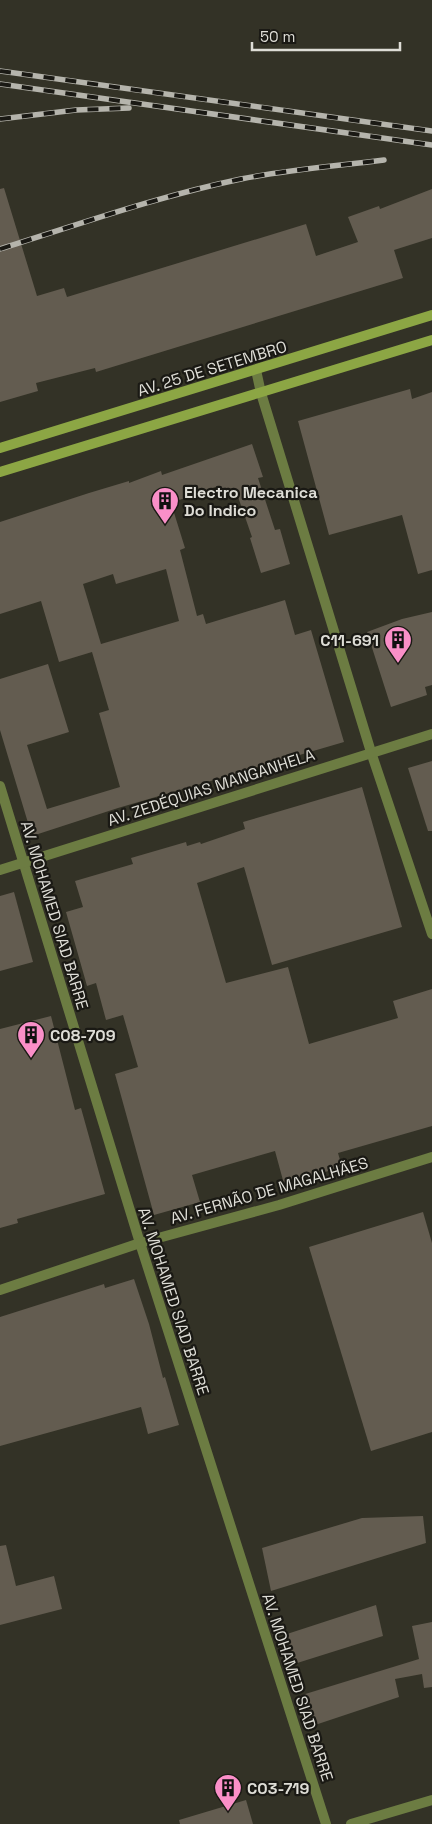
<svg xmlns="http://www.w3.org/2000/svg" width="432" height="1824" font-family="'Space Grotesk',sans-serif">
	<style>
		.building { fill: #635c50; fill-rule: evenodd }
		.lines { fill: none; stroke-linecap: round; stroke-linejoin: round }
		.street { stroke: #6c7c42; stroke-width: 10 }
		.secondary { stroke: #8ca644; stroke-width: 10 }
		.rail-casing { stroke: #b5b4ac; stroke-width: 5.5 }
		.rail { stroke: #1a1914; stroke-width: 4; stroke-dasharray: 11; stroke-linecap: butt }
		.labels { text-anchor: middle; stroke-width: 4.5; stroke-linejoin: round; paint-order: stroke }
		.street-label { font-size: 16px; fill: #deddd6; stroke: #1a1914 }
		.poi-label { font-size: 16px; font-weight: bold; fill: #deddd6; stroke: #1a1914; text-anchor: start }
	</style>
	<rect width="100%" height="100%" fill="#333226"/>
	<g class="building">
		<path d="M 4,188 L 37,296 L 64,288 L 67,297 L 306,224 L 316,256 L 358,242 L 348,217 L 379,206 L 380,209 L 432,189 L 432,238 L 394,250 L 403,278 L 96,372 L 95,368 L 36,383 L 38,391 L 0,402 L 0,189 Z"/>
		<path d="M 410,389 L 412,399 L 432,392 L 432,570 L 418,574 L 402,515 L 329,535 L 298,421 Z"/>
		<path d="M 252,444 L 263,477 L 258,478 L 275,530 L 280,529 L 290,564 L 261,573 L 250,538 L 252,537 L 236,491 L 222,496 L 218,486 L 171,503 L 185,548 L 180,550 L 197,616 L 203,614 L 206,624 L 285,600 L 295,635 L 311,630 L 344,742 L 118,808 L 32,836 L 0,730 L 0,679 L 48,664 L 69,732 L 27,745 L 47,809 L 120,787 L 99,713 L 109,710 L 92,652 L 59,662 L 41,601 L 0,614 L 0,522 L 89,493 L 129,481 L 129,483 L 161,471 L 162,475 ZM 166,569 L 179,621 L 101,644 L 83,584 L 113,574 L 116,584 Z"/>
		<path d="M 432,612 L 432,685 L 425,687 L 427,695 L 391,707 L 367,632 L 402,619 Z"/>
		<path d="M 432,761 L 432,831 L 428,831 L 408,768 Z"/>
		<path d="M 362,787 L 402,927 L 272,965 L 244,867 L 197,883 L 226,983 L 288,967 L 309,1044 L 398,1018 L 393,1001 L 432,989 L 432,1126 L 338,1153 L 342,1167 L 284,1184 L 275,1151 L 192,1175 L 200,1202 L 154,1215 L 115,1074 L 138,1067 L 123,1015 L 106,1020 L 96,983 L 87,986 L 66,912 L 83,907 L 75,881 L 133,864 L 131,858 L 186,842 L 187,846 L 200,842 L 201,844 L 245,829 L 243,822 Z"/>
		<path d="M 14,892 L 33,962 L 0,971 L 0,896 Z"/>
		<path d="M 51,1016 L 75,1110 L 81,1108 L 105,1194 L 17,1219 L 18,1223 L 0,1228 L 0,1029 Z"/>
		<path d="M 423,1212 L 432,1243 L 432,1432 L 371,1451 L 309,1247 Z"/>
		<path d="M 134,1279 L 149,1324 L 163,1378 L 165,1377 L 179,1425 L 148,1434 L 141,1407 L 0,1446 L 0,1317 L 104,1284 L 105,1288 Z"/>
		<path d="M 423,1516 L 426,1543 L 271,1591 L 262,1548 L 362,1518 Z"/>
		<path d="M 6,1545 L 16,1586 L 54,1576 L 62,1609 L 0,1625 L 0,1546 Z"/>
		<path d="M 376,1605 L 383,1636 L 294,1664 L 287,1634 Z"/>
		<path d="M 432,1622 L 432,1687 L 424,1688 L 422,1674 L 395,1679 L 399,1697 L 309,1727 L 302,1695 L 419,1659 L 412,1626 Z"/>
		<path d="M 246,1800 L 253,1824 L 180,1824 L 179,1820 Z"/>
	</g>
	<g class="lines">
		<g class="street">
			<path d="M 256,370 L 261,393 L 371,752 L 432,934"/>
			<path d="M 0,786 L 140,1243 L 326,1824"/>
			<path d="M 0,870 L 432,734"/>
			<path d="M 0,1290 L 140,1243 L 279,1205 L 432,1157"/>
			<path d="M 351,1824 L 432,1800"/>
		</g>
		<g class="secondary">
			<path d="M 0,448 L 432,315"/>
			<path d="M 0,472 L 432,340"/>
		</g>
		<defs>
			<g id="rail">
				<path d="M 0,71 L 432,131"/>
				<path d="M 0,84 L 432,145"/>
				<path d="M 0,119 L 76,110 L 129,108"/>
				<path d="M 0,249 C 80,224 159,196 241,179 C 286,170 337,166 384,160"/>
			</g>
		</defs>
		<use href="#rail" class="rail-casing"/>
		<use href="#rail" class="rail"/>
	</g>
	<defs>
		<symbol id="building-pin" viewBox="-11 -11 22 30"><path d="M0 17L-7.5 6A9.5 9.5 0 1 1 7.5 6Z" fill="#fa8fc8" stroke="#1a1914"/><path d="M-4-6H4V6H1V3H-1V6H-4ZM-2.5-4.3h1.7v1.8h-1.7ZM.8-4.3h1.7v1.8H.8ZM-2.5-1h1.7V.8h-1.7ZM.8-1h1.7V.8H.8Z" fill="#111"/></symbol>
	</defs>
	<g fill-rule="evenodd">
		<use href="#building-pin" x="149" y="485" width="32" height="43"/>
		<use href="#building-pin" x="382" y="624" width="32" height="43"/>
		<use href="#building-pin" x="15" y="1019" width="32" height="43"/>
		<use href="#building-pin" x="212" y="1772" width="32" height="43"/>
	</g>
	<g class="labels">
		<g class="street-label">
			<text transform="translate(212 368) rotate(-17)" y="6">AV. 25 DE SETEMBRO</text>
			<text transform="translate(211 787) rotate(-18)" y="6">AV. ZEDÉQUIAS MANGANHELA</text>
			<text transform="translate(55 915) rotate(73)" y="6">AV. MOHAMED SIAD BARRE</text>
			<text transform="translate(269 1190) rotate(-16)" y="6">AV. FERNÃO DE MAGALHÃES</text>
			<text transform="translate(174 1301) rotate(72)" y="6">AV. MOHAMED SIAD BARRE</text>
			<text transform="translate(298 1687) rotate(72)" y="6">AV. MOHAMED SIAD BARRE</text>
		</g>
		<g class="poi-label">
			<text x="184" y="498">Electro Mecanica<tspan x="184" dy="18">Do Indico</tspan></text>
			<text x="379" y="646" text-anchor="end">C11-691</text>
			<text x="50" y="1041">C08-709</text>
			<text x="247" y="1794">C03-719</text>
		</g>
	</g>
	<path d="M252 42v8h148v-8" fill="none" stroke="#deddd6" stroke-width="2.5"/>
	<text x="260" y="42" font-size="15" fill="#deddd6" stroke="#1a1914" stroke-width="4" paint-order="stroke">50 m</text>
</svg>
